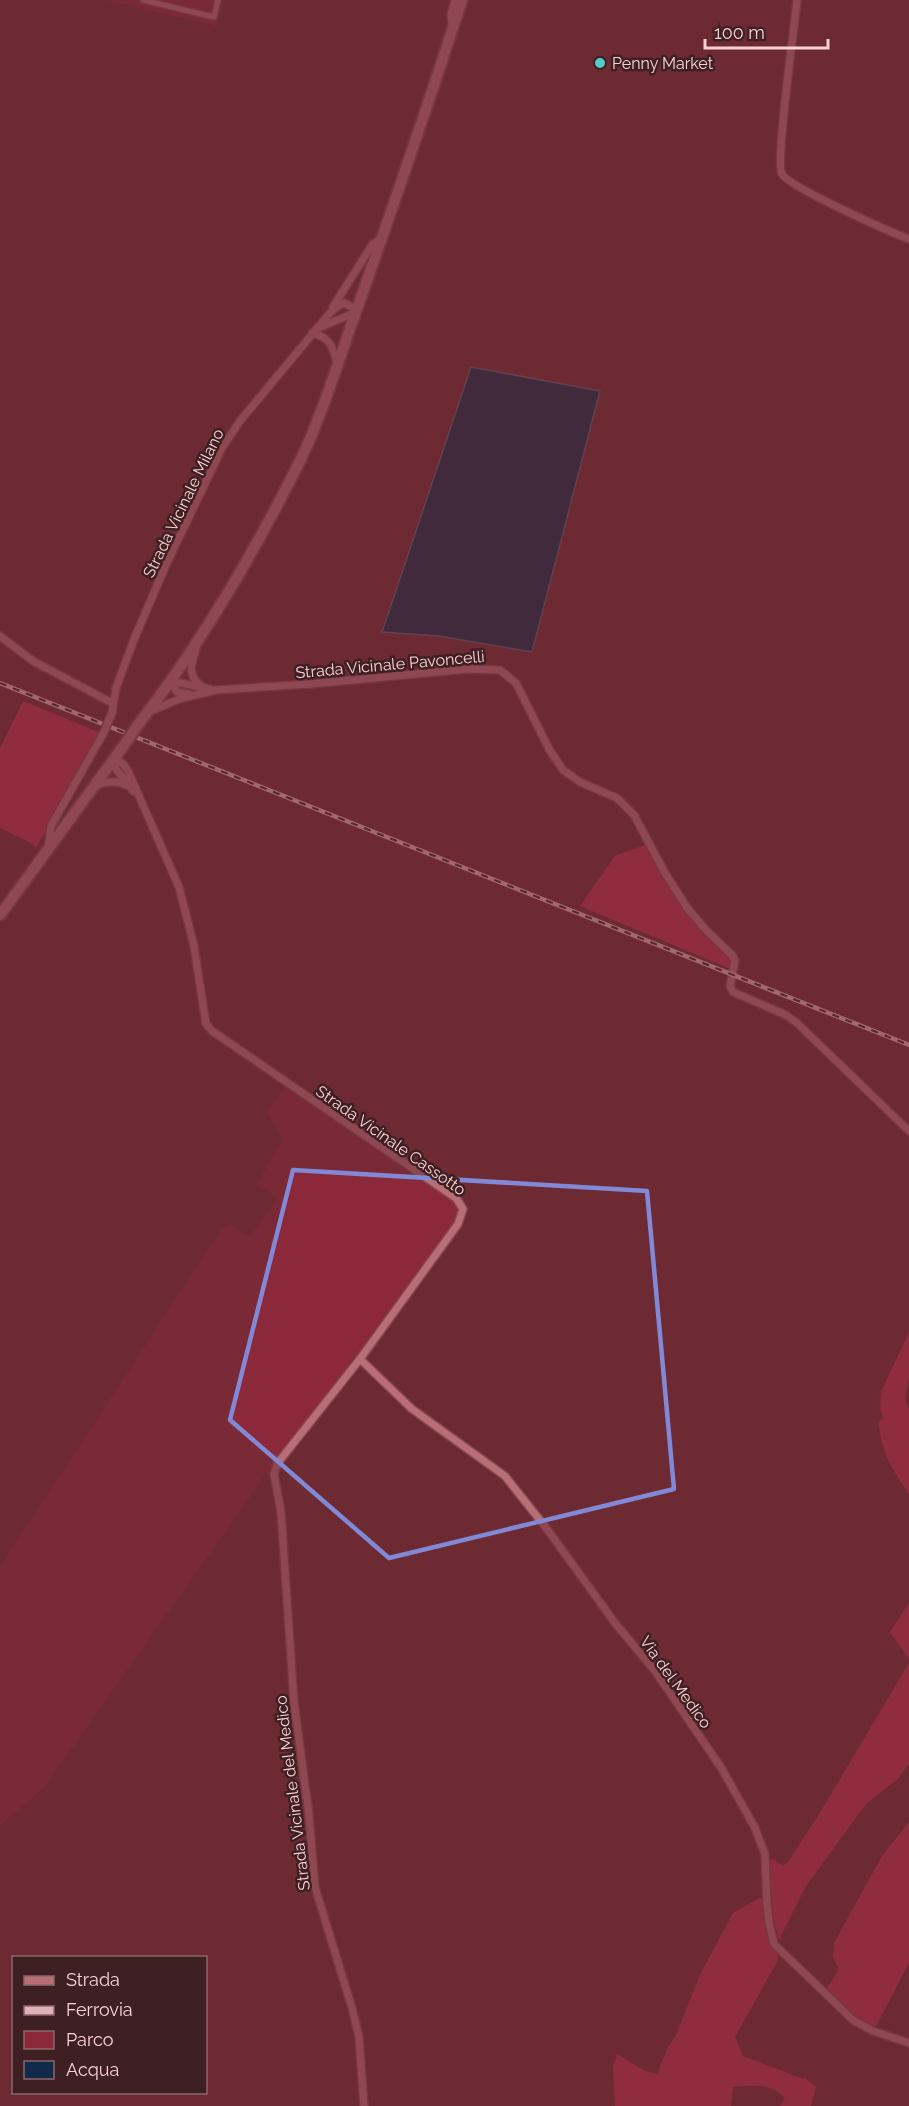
<svg xmlns="http://www.w3.org/2000/svg" width="909" height="2106" font-family="Raleway,sans-serif">
	<style>
		.green { fill: #8b283a }
		.forest { fill: #b8324c }
		.water { fill: #0f2a4a; stroke: #565c73; stroke-width: 1.5 }
		.lines { fill: none; stroke-linecap: round; stroke-linejoin: round }
		.pedestrian-casing { stroke: #824752; stroke-width: 8 }
		.minor-casing { stroke: #824752; stroke-width: 10 }
		.secondary-casing { stroke: #824752; stroke-width: 14 }
		.pedestrian { stroke: #b96e75; stroke-width: 5 }
		.minor { stroke: #b96e75; stroke-width: 7 }
		.secondary { stroke: #b96e75; stroke-width: 10 }
		.rail-casing { stroke: #e0b1b4; stroke-width: 4.5 }
		.rail { stroke: #3e1f22; stroke-width: 2; stroke-dasharray: 7; stroke-linecap: butt }
		.minor-bridge-casing { stroke: #824752; stroke-width: 10; stroke-linecap: butt }
		.secondary-bridge-casing { stroke: #824752; stroke-width: 14; stroke-linecap: butt }
		.minor-bridge { stroke: #b96e75; stroke-width: 7 }
		.secondary-bridge { stroke: #b96e75; stroke-width: 10 }
		.marked { fill: none; stroke: #8189d6; stroke-width: 4.5; stroke-linejoin: round }
		.poi-dot { fill: #52cdcc; stroke: #3e1f22; stroke-width: 2 }
		.labels { text-anchor: middle; stroke-width: 5; stroke-linejoin: round; paint-order: stroke }
		.poi-label { font-size: 16px; fill: #fcd2d4; stroke: #3e1f22; text-anchor: start }
		.street-label { font-size: 16px; fill: #fcd2d4; stroke: #3e1f22 }
	</style>
	<rect width="100%" height="100%" fill="#6d2a33"/>
	<g class="green">
		<path d="M 105,0 L 223,0 L 217,26 Z"/>
		<path d="M 285,1085 L 457,1201 L 459,1218 L 290,1447 L 274,1477 L 267,1473 L 264,1477 L 43,1789 L 0,1825 L 0,1567 L 221,1230 L 229,1223 L 250,1237 L 277,1197 L 256,1185 L 283,1139 L 267,1113 Z"/>
	</g>
	<g class="forest">
		<path d="M 23,701 L 101,733 L 36,848 L 31,843 L 0,828 L 0,748 Z"/>
		<path d="M 648,844 L 668,879 L 733,960 L 733,970 L 580,906 L 615,856 Z"/>
		<path d="M 909,1332 L 909,1378 L 905,1399 L 909,1410 L 909,1494 C 893,1471 880,1450 879,1422 L 883,1418 L 880,1406 L 881,1392 Z"/>
		<path d="M 909,1603 L 909,1659 L 890,1632 Z"/>
		<path d="M 909,1663 L 909,1763 L 898,1779 L 866,1804 L 806,1886 L 779,1940 L 772,1913 L 769,1860 L 773,1859 L 783,1866 L 788,1862 L 821,1811 Z"/>
		<path d="M 909,1822 L 909,1963 L 875,2028 L 846,2010 L 826,1989 L 837,1973 L 838,1967 L 833,1957 L 834,1943 L 882,1856 Z"/>
		<path d="M 767,1894 L 771,1930 L 780,1950 L 777,1962 L 735,2037 L 743,2056 L 803,2079 L 805,2078 L 816,2087 L 811,2106 L 780,2106 L 785,2098 C 772,2083 750,2085 733,2087 L 731,2106 L 615,2106 L 613,2067 L 617,2054 L 645,2071 L 657,2074 L 667,2049 L 676,2035 L 701,1973 L 733,1913 Z"/>
	</g>
	<path class="water" d="M 471,367 L 600,391 L 532,652 L 439,636 L 382,632 Z"/>
	<g class="lines">
		<defs>
			<path id="pedestrian" d="M 143,0 L 214,17 L 218,0"/>
			<g id="minor">
				<path d="M 797,0 C 795,24 775,162 782,174 C 789,187 890,232 909,239"/>
				<path d="M 452,24 L 451,14 L 455,0"/>
				<path d="M 333,307 L 372,245 L 381,238"/>
				<path d="M 321,327 L 356,312"/>
				<path d="M 312,333 C 329,337 333,346 337,363"/>
				<path d="M 0,636 L 33,661 L 112,703"/>
				<path d="M 196,649 C 191,664 187,675 201,686"/>
				<path d="M 189,694 L 177,692 L 170,681 L 210,689"/>
				<path d="M 149,712 L 179,699 L 216,690 L 311,684 L 468,669 L 500,670 L 516,683 L 549,749 L 563,770 L 580,782 L 617,798 L 634,815 L 665,873 L 688,909 L 706,930 L 732,955 L 735,961 L 730,986 L 733,992 L 786,1015 L 797,1023 L 909,1131"/>
				<path d="M 112,713 L 116,688 L 135,637 L 166,565 L 222,448 L 240,421 L 329,314 L 338,306 L 344,303 L 356,309"/>
				<path d="M 114,758 L 123,764 L 128,771 L 179,887 L 194,946 L 206,1024 L 212,1031 L 456,1198 L 463,1209 L 458,1224 L 360,1359 L 277,1464 L 274,1474 L 281,1512 L 294,1702 L 309,1815 L 315,1887 L 352,2008 L 359,2037 L 364,2106"/>
				<path d="M 114,760 L 116,769 L 133,791"/>
				<path d="M 97,785 C 107,781 116,780 126,785"/>
				<path d="M 48,847 L 51,826 L 103,734"/>
				<path d="M 360,1359 L 412,1409 L 505,1476 L 547,1529 L 615,1623 L 655,1671 L 722,1769 L 755,1828 L 765,1854 L 767,1905 L 769,1923 L 774,1944 L 853,2020 L 873,2031 L 909,2043"/>
			</g>
			<g id="secondary">
				<path d="M 140,722 C 203,641 255,551 301,459 C 324,410 340,356 358,306 C 394,204 429,102 462,0"/>
				<path d="M 0,915 L 122,748"/>
			</g>
		</defs>
		<use href="#pedestrian" class="pedestrian-casing"/>
		<use href="#minor" class="minor-casing"/>
		<use href="#secondary" class="secondary-casing"/>
		<use href="#pedestrian" class="pedestrian"/>
		<use href="#minor" class="minor"/>
		<use href="#secondary" class="secondary"/>
		<defs>
			<path id="rail" d="M 0,683 L 909,1045"/>
		</defs>
		<use href="#rail" class="rail-casing"/>
		<use href="#rail" class="rail"/>
		<defs>
			<path id="minor-bridge" d="M 103,734 L 112,713"/>
			<path id="secondary-bridge" d="M 122,748 L 140,722"/>
		</defs>
		<use href="#minor-bridge" class="minor-bridge-casing"/>
		<use href="#secondary-bridge" class="secondary-bridge-casing"/>
		<use href="#minor-bridge" class="minor-bridge"/>
		<use href="#secondary-bridge" class="secondary-bridge"/>
	</g>
	<path d="M0 0H909V2106H0ZM 293,1170 L 647,1191 L 674,1489 L 389,1558 L 230,1420 Z" fill="#6d2a33" fill-opacity=".55" fill-rule="evenodd"/>
	<path class="marked" d="M 293,1170 L 647,1191 L 674,1489 L 389,1558 L 230,1420 Z"/>
	<circle class="poi-dot" cx="600" cy="63" r="6"/>
	<g class="labels">
		<g class="poi-label">
			<text x="612" y="69">Penny Market</text>
		</g>
		<g class="street-label">
			<text transform="translate(183 503) rotate(-64)" y="6">Strada Vicinale Milano</text>
			<text transform="translate(390 664) rotate(-5)" y="6">Strada Vicinale Pavoncelli</text>
			<text transform="translate(391 1140) rotate(35)" y="6">Strada Vicinale Cassotto</text>
			<text transform="translate(676 1682) rotate(54)" y="6">Via del Medico</text>
			<text transform="translate(292 1793) rotate(-97)" y="6">Strada Vicinale del Medico</text>
		</g>
	</g>
	<rect x="12" y="1956" width="195" height="138" fill="#3e1f22" stroke="#8a6769" stroke-width="1.5"/>
	<rect x="24" y="1976" width="30" height="9" fill="#b96e75" stroke="#8a6769" stroke-width="1.5"/>
	<text x="66" y="1986" font-size="18" fill="#fcd2d4">Strada</text>
	<rect x="24" y="2006" width="30" height="9" fill="#e0b1b4" stroke="#8a6769" stroke-width="1.5"/>
	<text x="66" y="2016" font-size="18" fill="#fcd2d4">Ferrovia</text>
	<rect x="24" y="2031" width="30" height="18" fill="#8b283a" stroke="#8a6769" stroke-width="1.5"/>
	<text x="66" y="2046" font-size="18" fill="#fcd2d4">Parco</text>
	<rect x="24" y="2061" width="30" height="18" fill="#0f2a4a" stroke="#8a6769" stroke-width="1.5"/>
	<text x="66" y="2076" font-size="18" fill="#fcd2d4">Acqua</text>
	<path d="M705 39v9h123v-9" fill="none" stroke="#fcd2d4" stroke-width="3"/>
	<text x="714" y="39" font-size="18" fill="#fcd2d4" stroke="#3e1f22" stroke-width="4.5" paint-order="stroke">100 m</text>
</svg>
